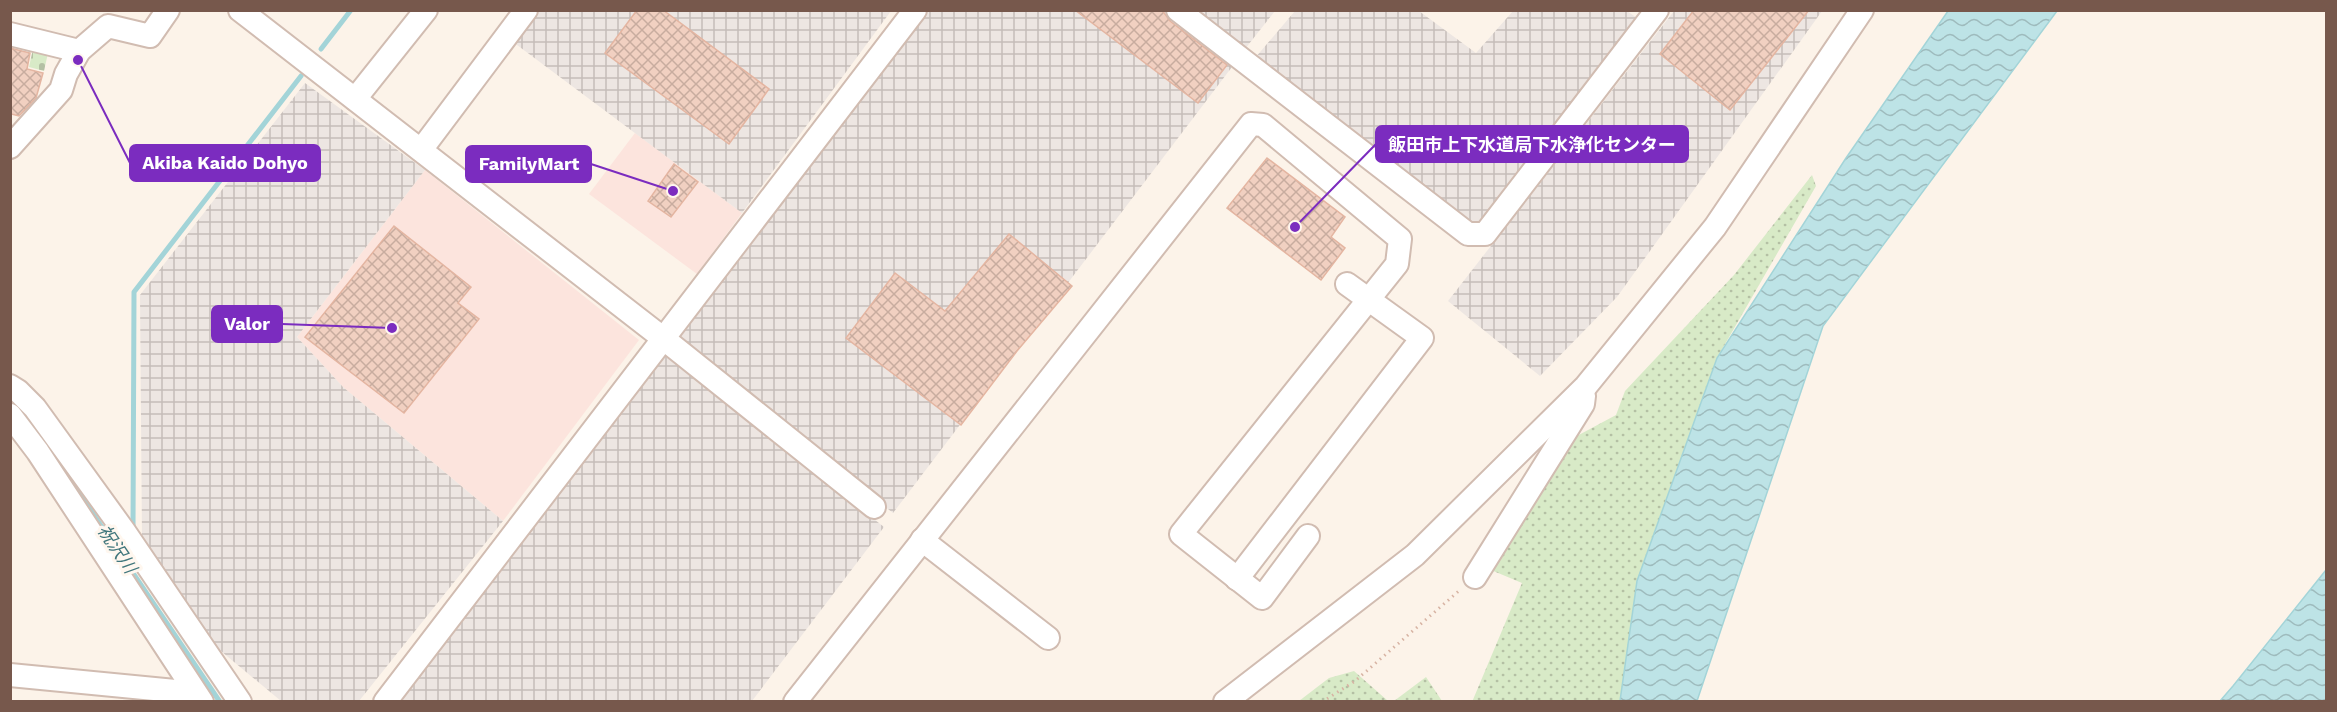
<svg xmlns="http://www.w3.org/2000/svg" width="2337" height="712" font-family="'Work Sans','Noto Sans JP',sans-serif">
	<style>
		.commercial { fill: #fce4dd }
		.industrial { fill: url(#industrial-grid) }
		.grass { fill: url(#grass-dots) }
		.cemetery { fill: url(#cemetery-stones) }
		.water { fill: url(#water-waves); stroke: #a3d4d8; stroke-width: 1.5 }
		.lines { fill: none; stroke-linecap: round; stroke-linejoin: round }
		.stream { stroke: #a3d4d8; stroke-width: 5 }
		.building { fill: url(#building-cross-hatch); stroke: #e4b5a1; stroke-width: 1.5 }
		.minor-casing { stroke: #d1bcb1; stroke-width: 26 }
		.path { stroke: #d7b3a3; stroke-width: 3; stroke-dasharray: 1.5 4.5; stroke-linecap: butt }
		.minor { stroke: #fff; stroke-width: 22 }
		.labels { text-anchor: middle; stroke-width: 6; stroke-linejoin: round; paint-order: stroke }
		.water-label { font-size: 18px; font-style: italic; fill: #40767c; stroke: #fff7ef }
		.leader { fill: none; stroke: #7b2cbf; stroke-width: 2 }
		.callout-dot { fill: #7b2cbf; stroke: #fff7ef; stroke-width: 2 }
		.callout { fill: #7b2cbf; stroke: #7b2cbf; stroke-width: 2 }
		.callout-label { font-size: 18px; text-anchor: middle; font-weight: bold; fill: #fff }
	</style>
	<defs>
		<pattern id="industrial-grid" width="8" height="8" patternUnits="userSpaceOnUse" patternTransform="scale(1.5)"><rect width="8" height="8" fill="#ede6e2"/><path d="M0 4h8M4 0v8" fill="none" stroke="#c5bdb9"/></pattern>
		<pattern id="grass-dots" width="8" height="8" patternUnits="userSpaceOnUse" patternTransform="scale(1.5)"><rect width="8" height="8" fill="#d8eac7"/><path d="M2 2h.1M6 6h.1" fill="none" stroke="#b4c0a4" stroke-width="1.8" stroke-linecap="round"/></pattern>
		<pattern id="cemetery-stones" width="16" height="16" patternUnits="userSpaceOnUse" patternTransform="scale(1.5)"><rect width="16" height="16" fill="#d8eac7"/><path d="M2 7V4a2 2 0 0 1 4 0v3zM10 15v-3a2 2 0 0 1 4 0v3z" fill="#b4c0a4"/></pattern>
		<pattern id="water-waves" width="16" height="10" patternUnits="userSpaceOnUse" patternTransform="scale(1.5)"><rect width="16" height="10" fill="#bde3e6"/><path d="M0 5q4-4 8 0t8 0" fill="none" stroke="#9ebbbd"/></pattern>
		<pattern id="building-cross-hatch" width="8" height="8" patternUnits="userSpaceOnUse" patternTransform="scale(1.5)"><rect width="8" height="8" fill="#f1d0c1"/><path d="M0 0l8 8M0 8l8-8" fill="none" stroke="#c8ac9f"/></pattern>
	</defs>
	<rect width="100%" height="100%" fill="#fcf3e9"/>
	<g class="commercial">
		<path d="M 635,133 L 742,213 L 697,274 L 589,194 Z"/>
		<path d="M 425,170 L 639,340 L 503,521 L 343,387 L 297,337 Z"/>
	</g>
	<g class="industrial">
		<path d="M 538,11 L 891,11 L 742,213 L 513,42 Z"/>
		<path d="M 926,11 L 1165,11 L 1235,63 L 893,513 L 674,338 Z"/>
		<path d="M 1194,11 L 1275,11 L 1245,49 Z"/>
		<path d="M 1295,11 L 1419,11 L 1476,53 L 1513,11 L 1627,11 L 1637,18 L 1476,226 L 1255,58 Z"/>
		<path d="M 1674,11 L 1822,11 L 1617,297 L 1540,376 L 1448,301 Z"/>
		<path d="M 305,83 L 425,170 L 297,337 L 343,387 L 503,521 L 359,701 L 281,701 L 204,637 L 142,539 L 140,295 Z"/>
		<path d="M 665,354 L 884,527 L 752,701 L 396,702 Z"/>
	</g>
	<g class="grass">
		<path d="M 1812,175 L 1816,186 L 1717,358 L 1637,581 L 1620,701 L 1472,702 L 1522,583 L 1491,570 L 1575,437 L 1616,415 L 1625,391 L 1734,275 Z"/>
		<path d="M 1354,671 L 1388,701 L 1299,701 L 1329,678 Z"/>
		<path d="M 1426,677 L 1442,701 L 1394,701 Z"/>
	</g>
	<path class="cemetery" d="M 33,49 L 48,53 L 44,71 L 29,67 Z"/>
	<g class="water">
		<path d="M 1948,11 L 2057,11 L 1823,326 L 1697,701 L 1620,701 L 1637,581 L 1717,358 L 1846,158 Z"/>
		<path d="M 2326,570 L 2326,701 L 2220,701 L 2233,686 Z"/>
	</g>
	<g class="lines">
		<g class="stream">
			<path d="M 321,49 L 351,10"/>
			<path d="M 31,422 L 220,702"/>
			<path d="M 133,530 L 134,292 L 301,76"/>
			<path d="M 133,571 L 133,558"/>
		</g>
	</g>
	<g class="building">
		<path d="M 637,10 L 663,10 L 769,89 L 729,144 L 605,53 Z"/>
		<path d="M 1075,10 L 1162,10 L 1170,21 L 1227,65 L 1198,103 Z"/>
		<path d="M 1694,10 L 1809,10 L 1730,110 L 1660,54 Z"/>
		<path d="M 10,48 L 30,53 L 27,69 L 43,73 L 36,98 L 19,116 L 11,114 Z"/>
		<path d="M 1267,158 L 1345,217 L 1331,237 L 1345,248 L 1321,280 L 1227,208 Z"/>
		<path d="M 674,164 L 698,182 L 671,217 L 648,201 Z"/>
		<path d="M 394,226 L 471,287 L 458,303 L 479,319 L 404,413 L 305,337 Z"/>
		<path d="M 1009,234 L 1072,286 L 1017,351 L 961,425 L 846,338 L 895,273 L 945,311 Z"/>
	</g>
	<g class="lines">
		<defs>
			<g id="minor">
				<path d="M 240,10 L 664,339 L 874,507"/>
				<path d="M 1178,10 L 1468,234 L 1485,234 L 1657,10"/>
				<path d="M 10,34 L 79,51"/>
				<path d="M 355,99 L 426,10"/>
				<path d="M 10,147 L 61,90 L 66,74 L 79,51 L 108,26 L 150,36 L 168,10"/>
				<path d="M 421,150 L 526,10"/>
				<path d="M 10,386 L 18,391 L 35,408 L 124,531 L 240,702"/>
				<path d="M 10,415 L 38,452 L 202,702"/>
				<path d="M 922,540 L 1048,638"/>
				<path d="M 1475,577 L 1583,404 L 1584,396"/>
				<path d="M 1237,579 L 1422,338 L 1347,284"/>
				<path d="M 10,675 L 175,691 L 181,698 L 180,702"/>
				<path d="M 385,702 L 915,10"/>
				<path d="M 795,702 L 1251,124 L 1263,125 L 1400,239 L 1397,264 L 1181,534 L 1262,598 L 1308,536"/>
				<path d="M 1225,702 L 1415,555 L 1586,386 L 1715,227 L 1862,10"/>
			</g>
		</defs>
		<use href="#minor" class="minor-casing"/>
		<path class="path" d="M 1322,702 L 1355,681 L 1460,590"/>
		<use href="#minor" class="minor"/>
	</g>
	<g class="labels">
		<g class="water-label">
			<text transform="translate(117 549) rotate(56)" y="6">祝沢川</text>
		</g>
	</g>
	<path class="leader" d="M1295 227L1376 144M78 60L130 163M673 191L591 164M392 328L282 324"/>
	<g class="callout-dot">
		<circle cx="1295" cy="227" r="6"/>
		<circle cx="78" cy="60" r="6"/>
		<circle cx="673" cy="191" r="6"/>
		<circle cx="392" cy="328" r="6"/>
	</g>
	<g class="callout">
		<rect x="1376" y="126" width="312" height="36" rx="6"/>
		<rect x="130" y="145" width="190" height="36" rx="6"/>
		<rect x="466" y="146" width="125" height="36" rx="6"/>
		<rect x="212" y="306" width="70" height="36" rx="6"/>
	</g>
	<g class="callout-label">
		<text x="1532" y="151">飯田市上下水道局下水浄化センター</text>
		<text x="225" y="169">Akiba Kaido Dohyo</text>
		<text x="529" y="170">FamilyMart</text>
		<text x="247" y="330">Valor</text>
	</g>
	<rect width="2337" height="712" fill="none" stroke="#77584c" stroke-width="24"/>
</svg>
